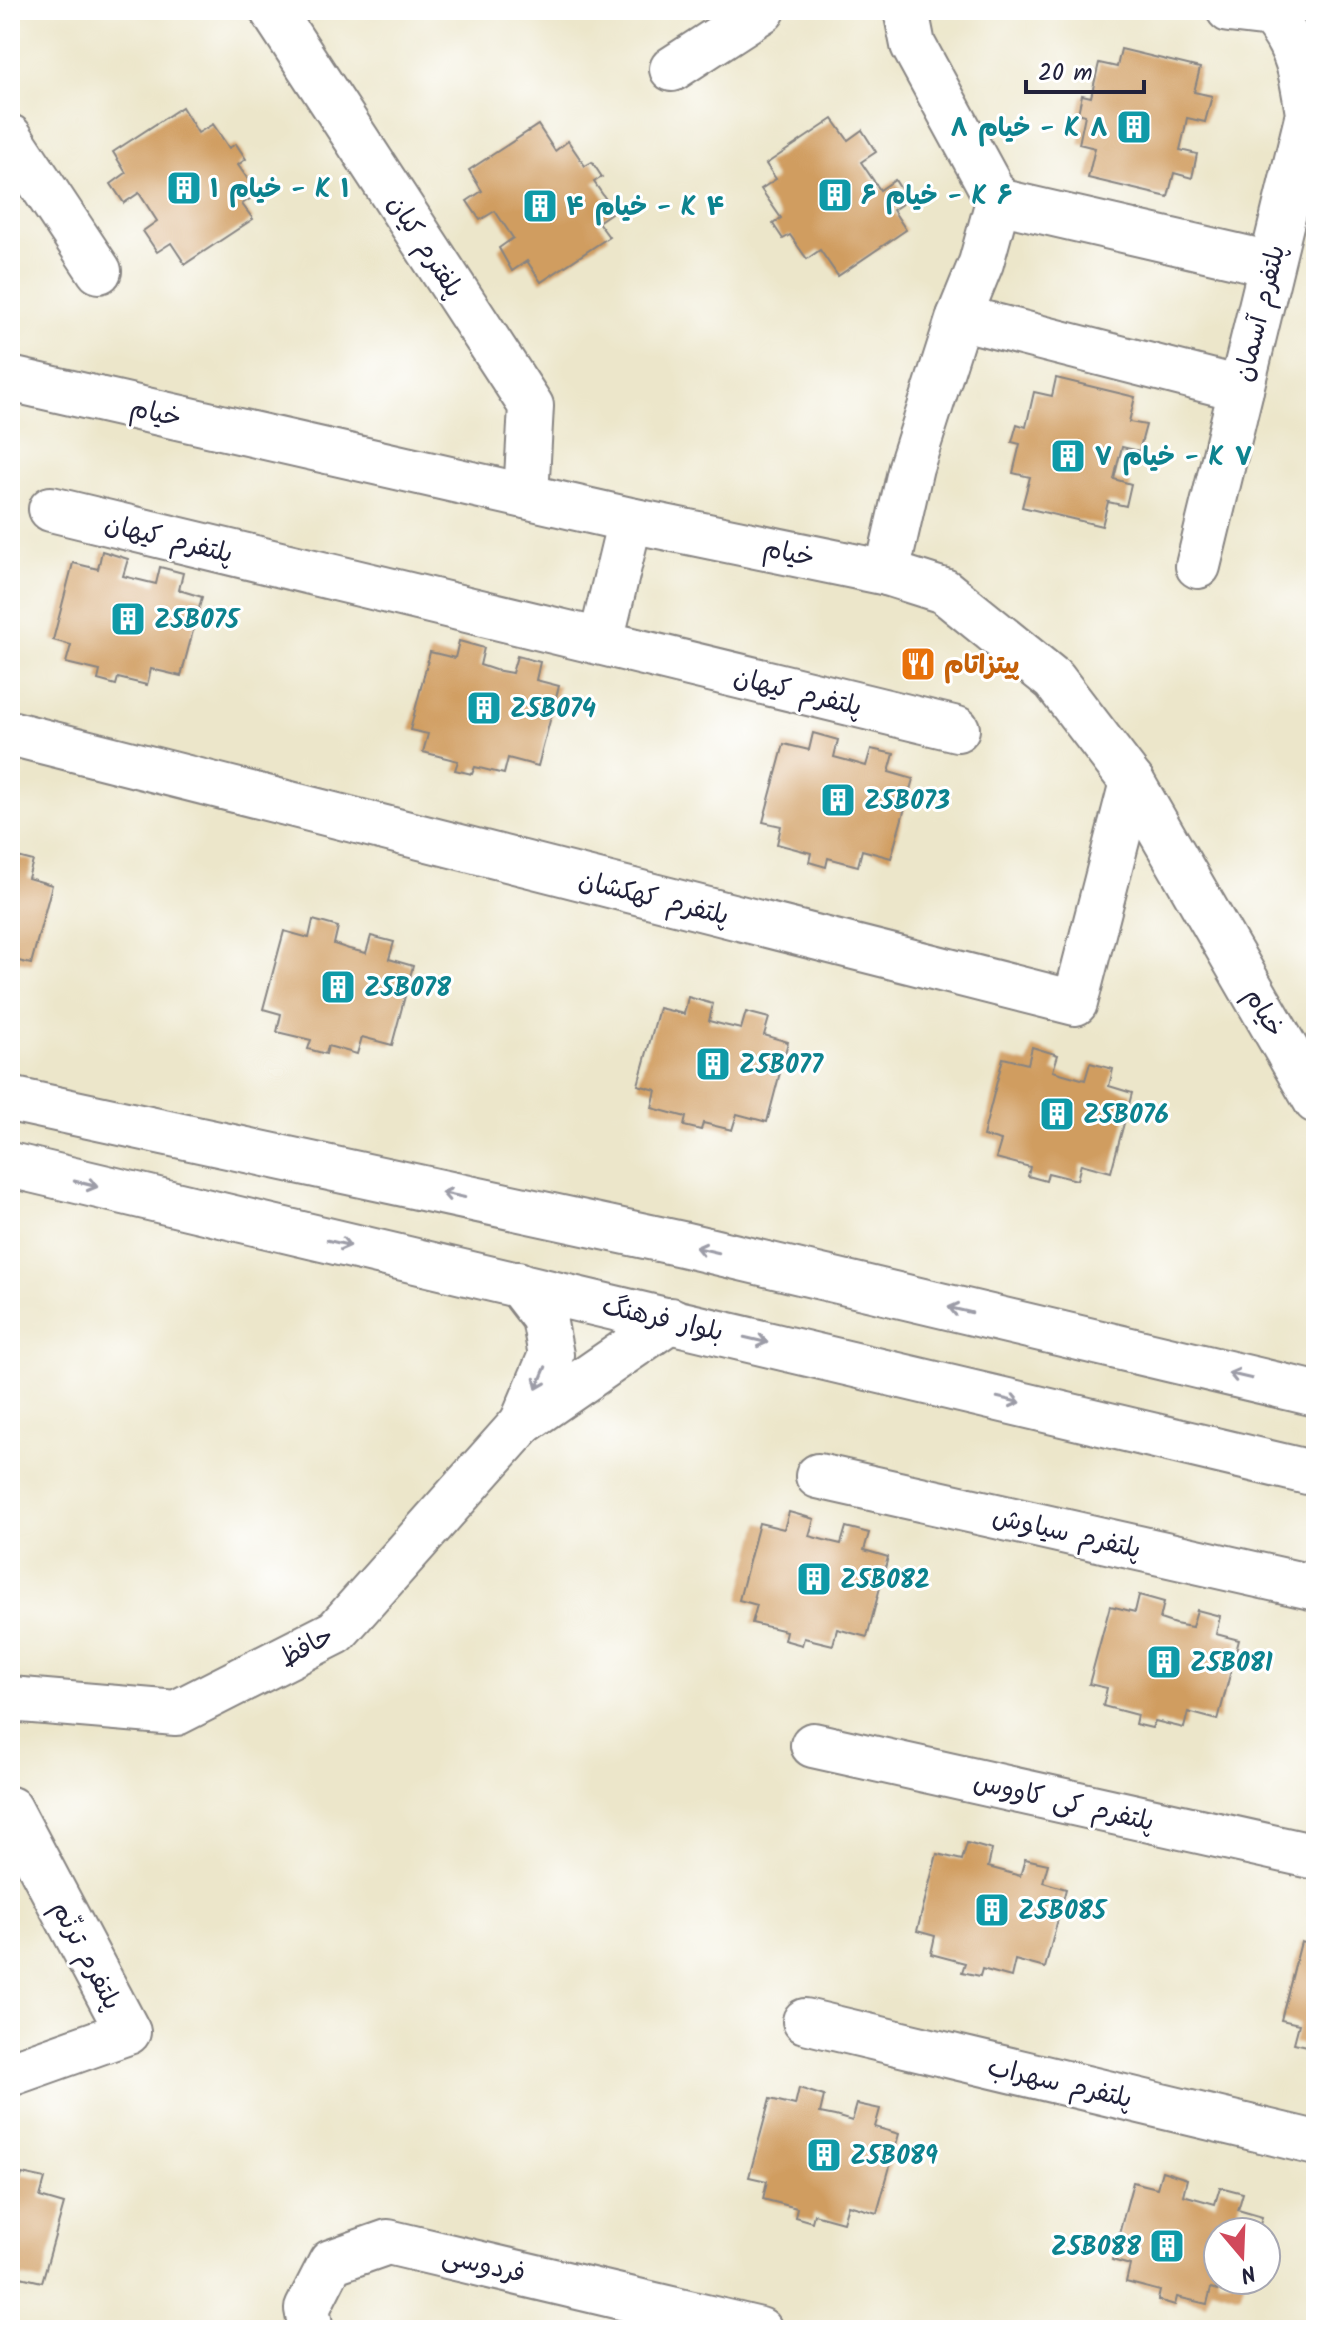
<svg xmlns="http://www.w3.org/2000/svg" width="1326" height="2340" font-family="Kalam,'Playpen Sans Arabic',sans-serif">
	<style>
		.building { fill: #d09d60 }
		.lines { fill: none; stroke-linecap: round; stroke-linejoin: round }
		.minor-casing { stroke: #878482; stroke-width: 48 }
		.major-casing { stroke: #878482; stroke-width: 48 }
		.minor { stroke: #fff; stroke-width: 44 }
		.major { stroke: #fff; stroke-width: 44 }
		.oneway { stroke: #9c9ca7 }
		.labels { text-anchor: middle; stroke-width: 6; stroke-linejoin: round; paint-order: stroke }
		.culture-label { font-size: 26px; font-weight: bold; fill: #0d838f; stroke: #fff; text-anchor: start }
		.street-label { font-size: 26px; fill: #22223b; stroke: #fff }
		.food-label { font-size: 26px; font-weight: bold; fill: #c56008; stroke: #fff; text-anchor: start }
	</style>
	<rect width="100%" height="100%" fill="#fff"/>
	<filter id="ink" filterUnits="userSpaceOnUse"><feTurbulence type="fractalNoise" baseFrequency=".0125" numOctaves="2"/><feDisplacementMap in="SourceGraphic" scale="16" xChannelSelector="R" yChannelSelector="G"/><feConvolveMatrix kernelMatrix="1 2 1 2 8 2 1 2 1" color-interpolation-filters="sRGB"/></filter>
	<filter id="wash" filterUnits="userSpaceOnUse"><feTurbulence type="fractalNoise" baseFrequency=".006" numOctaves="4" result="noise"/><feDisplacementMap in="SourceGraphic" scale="32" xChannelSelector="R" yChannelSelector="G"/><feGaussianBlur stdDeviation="1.8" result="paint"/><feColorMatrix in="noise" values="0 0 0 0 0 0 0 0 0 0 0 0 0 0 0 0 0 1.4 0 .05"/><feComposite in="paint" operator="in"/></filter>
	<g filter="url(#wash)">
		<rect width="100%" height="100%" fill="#ece6ca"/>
		<g id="blocks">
			<g class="building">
				<path d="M 1121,49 L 1200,68 L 1194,92 L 1212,96 L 1205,122 L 1187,118 L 1184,133 L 1180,150 L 1197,154 L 1192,178 L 1174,173 L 1168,197 L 1088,178 L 1095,148 L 1079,144 L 1085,115 L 1078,113 L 1082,95 L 1091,97 L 1099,63 L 1117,67 Z"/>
				<path d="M 182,107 L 198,133 L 213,124 L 229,148 L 236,144 L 246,159 L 238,165 L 258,194 L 242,204 L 253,219 L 185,264 L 171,243 L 157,252 L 143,231 L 157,221 L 139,193 L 124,203 L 111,184 L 126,173 L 113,152 Z"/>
				<path d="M 833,119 L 848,140 L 862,130 L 876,152 L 861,162 L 880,190 L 895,180 L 908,200 L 893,210 L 906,230 L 838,276 L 820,250 L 807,259 L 790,235 L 783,239 L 773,224 L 781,218 L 761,189 L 776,179 L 766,164 Z"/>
				<path d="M 538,125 L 555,151 L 568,141 L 585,166 L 592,162 L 602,177 L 594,182 L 614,211 L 598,222 L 609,237 L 541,282 L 527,261 L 512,271 L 499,248 L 513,238 L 495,211 L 480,220 L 467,201 L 482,191 L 469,170 Z"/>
				<path d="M 1056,378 L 1135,397 L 1129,422 L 1146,425 L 1139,451 L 1122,447 L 1118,462 L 1114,479 L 1131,484 L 1126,506 L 1108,502 L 1102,526 L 1022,507 L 1030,477 L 1013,473 L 1020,444 L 1012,442 L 1017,424 L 1026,427 L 1034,392 L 1052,396 Z"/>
				<path d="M 102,551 L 128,559 L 123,576 L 156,584 L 160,567 L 183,573 L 179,590 L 202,597 L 181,676 L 151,669 L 147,685 L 118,678 L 116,685 L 98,680 L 100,671 L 66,663 L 71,645 L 53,640 L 73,563 L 98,569 Z"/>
				<path d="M 459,641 L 484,648 L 480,665 L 495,670 L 512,673 L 517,656 L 540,662 L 536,680 L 559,686 L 538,766 L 508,758 L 504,774 L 475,767 L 472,774 L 455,770 L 458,761 L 423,752 L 428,734 L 410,730 L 430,652 L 455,658 Z"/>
				<path d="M 813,733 L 838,740 L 834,757 L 849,761 L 866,766 L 871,749 L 894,754 L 889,772 L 913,779 L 891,858 L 862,850 L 858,866 L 828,858 L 826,867 L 809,862 L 811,853 L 777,844 L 781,826 L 763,822 L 784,744 L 809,750 Z"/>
				<path d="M 10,855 L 33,861 L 28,878 L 52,885 L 31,964 L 10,959 Z"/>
				<path d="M 313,920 L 338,927 L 334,944 L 349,949 L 366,953 L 371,936 L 394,942 L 389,959 L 413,966 L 392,1045 L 362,1037 L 357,1054 L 328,1046 L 326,1054 L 308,1049 L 311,1040 L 277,1032 L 281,1014 L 263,1009 L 284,931 L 309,938 Z"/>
				<path d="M 688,997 L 713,1004 L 709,1021 L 724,1025 L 741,1029 L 746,1012 L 769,1018 L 764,1035 L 788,1042 L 767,1122 L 737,1114 L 732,1130 L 703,1123 L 701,1130 L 684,1126 L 686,1117 L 652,1108 L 656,1090 L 638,1085 L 659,1008 L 684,1014 Z"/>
				<path d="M 1032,1047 L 1058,1055 L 1053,1071 L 1085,1080 L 1090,1063 L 1113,1069 L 1109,1086 L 1132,1093 L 1111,1172 L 1081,1164 L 1077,1180 L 1048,1173 L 1046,1181 L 1028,1176 L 1030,1167 L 996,1158 L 1001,1141 L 983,1136 L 1003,1058 L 1028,1064 Z"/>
				<path d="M 789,1512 L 814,1519 L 809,1536 L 824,1540 L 841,1544 L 846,1527 L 869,1533 L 864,1550 L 888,1557 L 867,1637 L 837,1629 L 833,1645 L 804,1638 L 802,1645 L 784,1640 L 786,1631 L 752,1623 L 757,1605 L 739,1600 L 759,1523 L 784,1529 Z"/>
				<path d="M 1139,1595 L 1164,1602 L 1160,1619 L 1175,1624 L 1192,1627 L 1197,1610 L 1220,1616 L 1216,1634 L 1239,1640 L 1218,1720 L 1188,1712 L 1184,1728 L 1155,1721 L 1152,1728 L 1135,1724 L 1137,1715 L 1103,1706 L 1107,1688 L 1089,1684 L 1110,1606 L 1135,1612 Z"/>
				<path d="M 967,1843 L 992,1850 L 988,1867 L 1003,1871 L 1020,1876 L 1025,1859 L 1048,1864 L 1043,1882 L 1066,1889 L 1045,1968 L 1015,1960 L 1011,1977 L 982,1969 L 980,1976 L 962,1972 L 965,1963 L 931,1954 L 935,1936 L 917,1931 L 937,1854 L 962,1860 Z"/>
				<path d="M 1301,1942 L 1316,1946 L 1316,2048 L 1294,2043 L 1299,2024 L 1281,2020 Z"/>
				<path d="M 799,2088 L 824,2096 L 820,2113 L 835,2116 L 852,2121 L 857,2104 L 880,2109 L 875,2127 L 899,2134 L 877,2213 L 848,2205 L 843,2222 L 814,2214 L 812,2222 L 795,2217 L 797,2208 L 763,2199 L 767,2181 L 749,2177 L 770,2099 L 795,2105 Z"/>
				<path d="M 1162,2171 L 1187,2179 L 1183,2195 L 1215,2204 L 1220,2187 L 1243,2193 L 1238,2210 L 1262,2217 L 1258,2232 L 1218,2232 L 1218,2280 L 1245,2280 L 1240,2296 L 1211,2288 L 1207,2304 L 1177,2297 L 1175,2305 L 1158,2300 L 1160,2291 L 1126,2282 L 1130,2265 L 1112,2260 L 1133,2182 L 1157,2188 Z"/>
				<path d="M 22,2174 L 45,2179 L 40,2197 L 64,2204 L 42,2282 L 12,2275 L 10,2280 L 10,2189 L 17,2191 Z"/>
			</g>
		</g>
	</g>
	<g filter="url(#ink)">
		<use href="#blocks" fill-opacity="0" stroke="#878482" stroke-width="2"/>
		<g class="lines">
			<defs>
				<g id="minor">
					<path d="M 272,10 L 531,406 L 526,496"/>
					<path d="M 672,69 L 763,10"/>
					<path d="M 10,137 L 99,271"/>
					<path d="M 998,201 L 1271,264"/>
					<path d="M 959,317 L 1241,389"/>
					<path d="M 10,379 L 630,520 L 887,573 L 944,591 L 1054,680 L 1132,782 L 1316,1101"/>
					<path d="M 630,520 L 601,641 L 51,509 L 957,729"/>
					<path d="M 1198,566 L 1308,114 C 1302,74 1298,46 1271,15 L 1229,10"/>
					<path d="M 887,573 L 911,467 L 959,317 L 981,263 L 998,201 L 913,45 L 906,10"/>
					<path d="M 10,733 L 1075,1003 L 1132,782"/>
					<path d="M 518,1284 L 544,1318 L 551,1355 L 522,1423 L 671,1320"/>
					<path d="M 818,1476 L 1316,1588"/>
					<path d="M 10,1699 L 176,1713 L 336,1632 L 522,1423"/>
					<path d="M 813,1745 L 1316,1857"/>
					<path d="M 10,1809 L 128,2032 L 10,2074"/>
					<path d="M 805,2021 L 1316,2143"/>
					<path d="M 311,2330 L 307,2309 L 331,2262 L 388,2242 L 760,2330"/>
				</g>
				<g id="major">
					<path d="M 10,1099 L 682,1244 L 1316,1394"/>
					<path d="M 10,1165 L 1316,1474"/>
				</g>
			</defs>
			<use href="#minor" class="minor-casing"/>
			<use href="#major" class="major-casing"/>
			<use href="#minor" class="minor"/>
			<use href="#major" class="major"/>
		</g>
		<defs><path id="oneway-shaft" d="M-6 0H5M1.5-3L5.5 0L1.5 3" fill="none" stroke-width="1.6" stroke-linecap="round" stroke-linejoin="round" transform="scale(2)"/></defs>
		<g class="oneway">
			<use href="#oneway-shaft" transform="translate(86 1184) rotate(14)"/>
			<use href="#oneway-shaft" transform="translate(453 1195) rotate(-168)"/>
			<use href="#oneway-shaft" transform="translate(339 1243) rotate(13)"/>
			<use href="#oneway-shaft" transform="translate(707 1250) rotate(-167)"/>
			<use href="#oneway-shaft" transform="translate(960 1310) rotate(-167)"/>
			<use href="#oneway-shaft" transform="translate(756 1340) rotate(13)"/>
			<use href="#oneway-shaft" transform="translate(1240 1376) rotate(-167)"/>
			<use href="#oneway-shaft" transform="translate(541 1378) rotate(113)"/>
			<use href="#oneway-shaft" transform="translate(1009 1400) rotate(13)"/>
		</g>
	</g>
	<defs>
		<symbol id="building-square" viewBox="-11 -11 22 22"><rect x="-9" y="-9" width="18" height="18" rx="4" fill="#0f9aa8" stroke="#fff"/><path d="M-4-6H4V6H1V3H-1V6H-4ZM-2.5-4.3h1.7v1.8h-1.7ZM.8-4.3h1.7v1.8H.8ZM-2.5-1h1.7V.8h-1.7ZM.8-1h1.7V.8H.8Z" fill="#fff"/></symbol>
		<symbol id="restaurant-square" viewBox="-11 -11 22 22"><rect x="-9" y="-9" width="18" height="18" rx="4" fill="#e8710a" stroke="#fff"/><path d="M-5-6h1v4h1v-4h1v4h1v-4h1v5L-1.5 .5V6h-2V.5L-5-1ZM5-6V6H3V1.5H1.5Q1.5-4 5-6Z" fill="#fff"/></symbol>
	</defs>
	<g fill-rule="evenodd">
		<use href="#building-square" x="1114" y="107" width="40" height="40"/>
		<use href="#building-square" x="164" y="168" width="40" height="40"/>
		<use href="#building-square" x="815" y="175" width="40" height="40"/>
		<use href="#building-square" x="520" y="186" width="40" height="40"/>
		<use href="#building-square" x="1048" y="436" width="40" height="40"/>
		<use href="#building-square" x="108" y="599" width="40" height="40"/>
		<use href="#restaurant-square" x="898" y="644" width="40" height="40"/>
		<use href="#building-square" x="464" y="688" width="40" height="40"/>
		<use href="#building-square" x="818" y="780" width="40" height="40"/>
		<use href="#building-square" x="318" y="967" width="40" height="40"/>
		<use href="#building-square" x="693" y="1044" width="40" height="40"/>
		<use href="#building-square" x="1037" y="1094" width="40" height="40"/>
		<use href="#building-square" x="794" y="1559" width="40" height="40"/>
		<use href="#building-square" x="1144" y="1642" width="40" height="40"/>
		<use href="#building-square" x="972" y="1890" width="40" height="40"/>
		<use href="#building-square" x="804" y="2135" width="40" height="40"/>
		<use href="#building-square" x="1147" y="2226" width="40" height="40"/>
	</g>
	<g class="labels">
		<g class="culture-label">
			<text x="1108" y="136" text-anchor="end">خیام ۸ - K ۸</text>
			<text x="210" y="197">خیام ۱ - K ۱</text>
			<text x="861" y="204">خیام ۶ - K ۶</text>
			<text x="566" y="215">خیام ۴ - K ۴</text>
			<text x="1094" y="465">خیام ۷ - K ۷</text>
			<text x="154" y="628">Z5B075</text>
			<text x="510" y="717">Z5B074</text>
			<text x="864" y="809">Z5B073</text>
			<text x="364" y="996">Z5B078</text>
			<text x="739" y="1073">Z5B077</text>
			<text x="1083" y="1123">Z5B076</text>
			<text x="840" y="1588">Z5B082</text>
			<text x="1190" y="1671">Z5B081</text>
			<text x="1018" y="1919">Z5B085</text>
			<text x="850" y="2164">Z5B089</text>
			<text x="1141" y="2255" text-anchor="end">Z5B088</text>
		</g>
		<g class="street-label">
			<text transform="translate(426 246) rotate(57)" y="9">پلفترم کیان</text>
			<text transform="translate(1259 313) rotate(-76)" y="9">پلتفرم آسمان</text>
			<text transform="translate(156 412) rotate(13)" y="9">خیام</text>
			<text transform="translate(169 538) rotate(14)" y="9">پلتفرم کیهان</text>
			<text transform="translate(789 552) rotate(12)" y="9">خیام</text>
			<text transform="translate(798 691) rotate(14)" y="9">پلتفرم کیهان</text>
			<text transform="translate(654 897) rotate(14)" y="9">پلتفرم کهکشان</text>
			<text transform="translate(1265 1012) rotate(60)" y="9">خیام</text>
			<text transform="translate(663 1318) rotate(13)" y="9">بلوار فرهنگ</text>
			<text transform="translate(1067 1532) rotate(13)" y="9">پلتفرم سیاوش</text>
			<text transform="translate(306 1646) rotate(-29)" y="9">حافظ</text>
			<text transform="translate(1064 1801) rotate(13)" y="9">پلتفرم کی کاووس</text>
			<text transform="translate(87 1955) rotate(62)" y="9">پلتفرم ترنّم</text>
			<text transform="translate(1060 2082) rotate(13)" y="9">پلتفرم سهراب</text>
			<text transform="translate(484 2264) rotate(13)" y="9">فردوسی</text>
		</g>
		<g class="food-label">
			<text x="944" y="673">پیتزاتام</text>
		</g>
	</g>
	<rect width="1326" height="2340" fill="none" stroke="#fff" stroke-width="40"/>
	<g transform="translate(1242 2256) rotate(161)"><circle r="38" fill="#ffffff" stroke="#a7a7b1" stroke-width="2"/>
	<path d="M0-6L14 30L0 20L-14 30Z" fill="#d1495b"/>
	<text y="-12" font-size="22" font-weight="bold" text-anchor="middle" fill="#22223b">N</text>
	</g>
	<path d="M1026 80v12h118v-12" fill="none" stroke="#22223b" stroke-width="4"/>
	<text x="1038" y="80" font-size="24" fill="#22223b" stroke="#ffffff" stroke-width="6" paint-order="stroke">20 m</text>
</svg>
